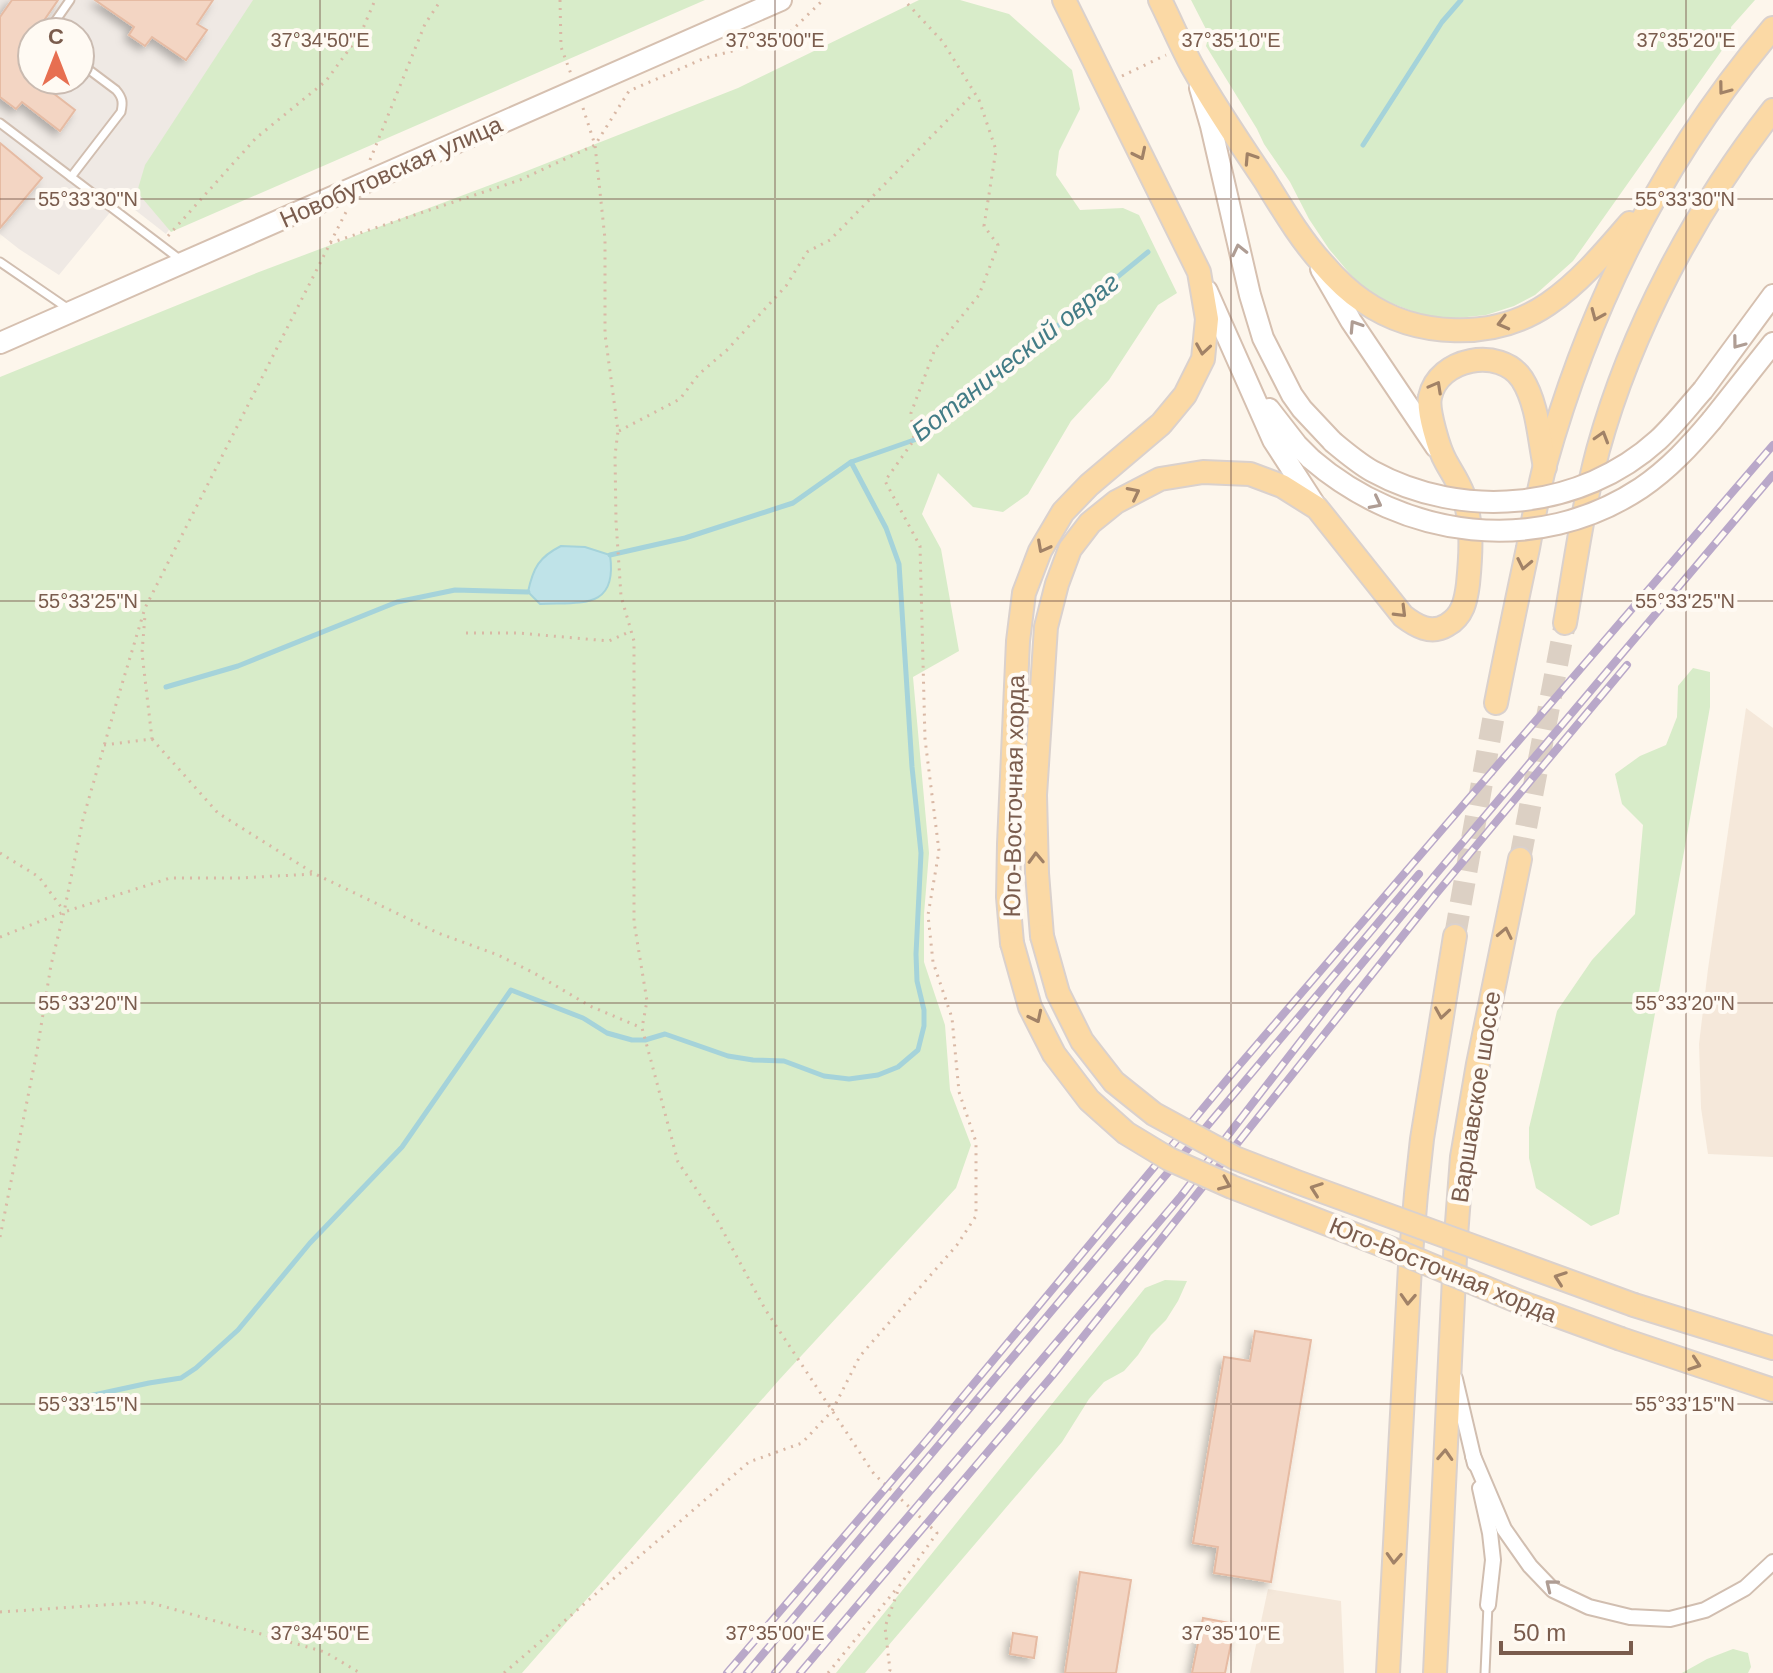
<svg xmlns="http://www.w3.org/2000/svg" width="1773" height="1673" font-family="Arial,sans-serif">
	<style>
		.residential { fill: #f5e8da }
		.industrial { fill: #efe9e4; fill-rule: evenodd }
		.green { fill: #d8ecc9 }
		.water { fill: #bfe3e8; stroke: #a5d3da; stroke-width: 2 }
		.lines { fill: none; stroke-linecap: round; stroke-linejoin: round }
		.stream { stroke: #a5d3da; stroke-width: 5 }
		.building { fill: #f3d5c3; stroke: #e6bba3; stroke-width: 2; filter: url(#shadow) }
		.primary-tunnel { stroke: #dcd0c4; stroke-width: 22; stroke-dasharray: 22 11; stroke-linecap: butt }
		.lane-casing { stroke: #d1beb0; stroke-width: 11 }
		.street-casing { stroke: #d1beb0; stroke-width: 18 }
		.secondary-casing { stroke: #d6c0b0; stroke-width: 24 }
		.primary-casing { stroke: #dad1cd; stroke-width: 26 }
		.path { stroke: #d9b8a5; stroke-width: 3; stroke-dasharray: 2 6; stroke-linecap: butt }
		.lane { stroke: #fff; stroke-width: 7 }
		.street { stroke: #fff; stroke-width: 14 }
		.secondary { stroke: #fff; stroke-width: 20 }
		.primary { stroke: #fbd9a5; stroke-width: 22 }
		.rail-casing { stroke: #b9a8c9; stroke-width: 8 }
		.rail { stroke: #fffaf3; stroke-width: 5; stroke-dasharray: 15; stroke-linecap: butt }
		.secondary-bridge-casing { stroke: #d6c0b0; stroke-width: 24; stroke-linecap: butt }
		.primary-bridge-casing { stroke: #dad1cd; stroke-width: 26; stroke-linecap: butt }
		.secondary-bridge { stroke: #fff; stroke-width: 20 }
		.primary-bridge { stroke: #fbd9a5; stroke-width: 22 }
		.oneway { stroke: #a18267 }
		.oneway2 { stroke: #af9d94 }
		.ticks { fill: none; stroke: #7a5c4d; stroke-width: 2; stroke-opacity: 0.45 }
		.labels { text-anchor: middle; stroke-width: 8; stroke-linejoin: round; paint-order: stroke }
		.street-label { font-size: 24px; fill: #7a5c4d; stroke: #fffaf3 }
		.water-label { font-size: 26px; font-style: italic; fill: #437c86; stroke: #fffaf3 }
		.ticks-label { font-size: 20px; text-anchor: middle; fill: #7a5c4d; stroke: #fffaf3; stroke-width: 8; stroke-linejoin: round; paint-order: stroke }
	</style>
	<defs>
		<filter id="shadow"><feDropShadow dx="-4.5" dy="4.5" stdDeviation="4" flood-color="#0004"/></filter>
	</defs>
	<rect width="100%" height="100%" fill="#fdf6ec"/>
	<g class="residential">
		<path d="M 1746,708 L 1773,728 L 1773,1157 L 1708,1154 L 1701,1108 L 1699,1044 L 1708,969 Z"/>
		<path d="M 1268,1589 L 1341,1601 L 1344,1673 L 1250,1673 Z"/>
	</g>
	<path class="industrial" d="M 0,0 L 316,0 L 209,174 L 166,234 L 121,199 L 59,275 L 19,249 L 0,234 ZM 32,32 L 80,32 L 80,80 L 32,80 Z"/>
	<g class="green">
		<path d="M 253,0 L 705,0 L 171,232 L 137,192 L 145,165 Z"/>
		<path d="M 919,0 L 960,0 L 1009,14 L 1072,70 L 1080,109 L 1059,151 L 1056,175 L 1080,210 L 1123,208 L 1139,215 L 1177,293 L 1158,305 L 1109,380 L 1071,421 L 1028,494 L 1003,512 L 973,507 L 938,473 L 922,514 L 941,549 L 959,651 L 913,677 L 929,853 L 924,914 L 924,962 L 945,1025 L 950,1090 L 971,1145 L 956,1188 L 779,1380 L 522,1673 L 0,1673 L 0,377 L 259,272 L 514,176 L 738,88 Z"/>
		<path d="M 1191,0 L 1755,0 L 1731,27 L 1732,36 L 1573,261 L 1535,295 L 1514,306 L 1486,315 L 1448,319 L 1417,313 L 1373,296 L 1356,281 L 1329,249 L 1309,219 L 1290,182 L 1264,144 L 1257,129 L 1206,46 L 1209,35 Z"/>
		<path d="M 1693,668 L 1710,672 L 1710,707 L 1619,1214 L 1591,1226 L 1536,1188 L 1529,1158 L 1529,1128 L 1557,1011 L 1592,960 L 1635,914 L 1643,825 L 1622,804 L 1615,774 L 1640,756 L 1666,745 L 1677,717 L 1678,686 Z"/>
		<path d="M 1165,1280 L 1187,1281 L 1178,1301 L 1166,1320 L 1151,1335 L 1138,1355 L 1124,1371 L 1104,1382 L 1089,1399 L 1062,1442 L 865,1673 L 836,1673 L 1145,1288 Z"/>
		<path d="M 1733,1649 L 1748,1653 L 1751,1667 L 1748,1673 L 1682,1673 L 1707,1659 Z"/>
	</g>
	<path class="water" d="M 561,546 L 585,547 L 610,555 C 618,611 579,602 540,604 L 528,592 C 533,568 539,557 561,546 Z"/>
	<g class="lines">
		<g class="stream">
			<path d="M 1363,145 L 1442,22 L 1461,0"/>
			<path d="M 610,555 L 685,538 L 793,503 L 851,462 L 914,440 L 1028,350 L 1148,252"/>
			<path d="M 166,687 L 238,666 L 397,602 L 455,590 L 528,592"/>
			<path d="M 66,1401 L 149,1383 L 181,1378 L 196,1368 L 238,1330 L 310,1243 L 402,1147 L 511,990 L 583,1018 L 607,1033 L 632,1040 L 645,1040 L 665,1034 L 728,1056 L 753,1060 L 784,1061 L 824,1076 L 849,1079 L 878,1075 L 898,1067 L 918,1050 L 924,1026 L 924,1010 L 917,981 L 916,954 L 921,853 L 912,767 L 899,564 L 886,528 L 851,462"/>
		</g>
	</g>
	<g class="building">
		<path d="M 12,0 L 58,0 L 36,32 L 32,32 L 32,80 L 36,80 L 75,110 L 60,131 L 22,102 L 16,109 L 0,97 L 0,17 Z"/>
		<path d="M 95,0 L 213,0 L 197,24 L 207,30 L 186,60 L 152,37 L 145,46 L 129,35 L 134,27 Z"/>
		<path d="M 0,143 L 42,178 L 0,228 Z"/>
		<path d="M 1255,1331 L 1311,1340 L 1271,1582 L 1214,1573 L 1218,1547 L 1193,1543 L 1224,1357 L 1250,1361 Z"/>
		<path d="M 1080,1572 L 1131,1580 L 1116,1673 L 1065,1673 Z"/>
		<path d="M 1203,1618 L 1235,1624 L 1225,1673 L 1192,1673 Z"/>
		<path d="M 1013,1633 L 1037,1637 L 1034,1658 L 1010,1654 Z"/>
	</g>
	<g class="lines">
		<g class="primary-tunnel">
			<path d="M 1520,859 L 1565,623"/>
			<path d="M 1455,936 L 1496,703"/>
		</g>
		<defs>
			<g id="lane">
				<path d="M 53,32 L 54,23 L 70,0"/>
				<path d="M 0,123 L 182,261"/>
				<path d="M 71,177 L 121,112 C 123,103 123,98 116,90 L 80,63"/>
				<path d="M 0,262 L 70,310"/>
				<path d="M 1485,1673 L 1488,1605"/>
			</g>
			<g id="street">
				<path d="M 1455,1379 L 1475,1464"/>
				<path d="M 1473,1456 L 1504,1529 L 1530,1566 L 1553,1590 L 1589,1607 L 1630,1617 L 1670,1619 L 1705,1610 L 1745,1588 L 1773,1562"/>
				<path d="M 1480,1488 L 1490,1533 L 1493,1560 L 1488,1605"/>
			</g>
			<g id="secondary">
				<path d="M 1200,88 L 1211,126 L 1250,295 L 1263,338 L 1292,395 L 1302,409 L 1333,442"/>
				<path d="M 1321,269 L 1351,321 L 1436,447"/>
				<path d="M 1207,291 L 1273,440 L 1317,508"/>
				<path d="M 0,343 L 781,0"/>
				<path d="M 1703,390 L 1773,295"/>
				<path d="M 1269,409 L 1297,445 L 1311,459"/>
				<path d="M 1712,420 L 1773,343"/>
			</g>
			<g id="primary">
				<path d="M 1160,0 C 1171,22 1180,44 1192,66 C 1214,105 1239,142 1264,179 C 1282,208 1300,239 1323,264 C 1335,278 1348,291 1363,301 C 1416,338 1494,341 1548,304 C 1580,282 1605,252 1630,223"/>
				<path d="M 1565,623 C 1575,565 1583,507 1598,450 C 1631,330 1696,208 1773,110"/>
				<path d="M 1496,703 C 1506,651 1517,600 1528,548 C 1533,521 1538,492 1545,465 C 1590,303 1664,156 1773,28"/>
				<path d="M 1042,936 L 1037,873 L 1035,795 L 1046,627 L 1057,584 L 1070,549 L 1090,523 L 1116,502 L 1160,479 L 1203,472 L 1250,474 L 1282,486 L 1317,508 L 1403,616 C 1416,626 1431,635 1447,625 C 1463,616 1466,600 1468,584 C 1471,554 1473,523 1463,494 C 1458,481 1452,473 1446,462 C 1439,450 1427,410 1430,397 C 1438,358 1500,346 1522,379 C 1538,404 1539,439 1545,467"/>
				<path d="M 1012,943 L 1008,897 L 1009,844 L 1018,641 L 1024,593 L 1040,551 L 1063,512 L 1089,485 L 1161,424 L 1185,395 L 1203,359 L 1207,319 L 1199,272 L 1064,0"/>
				<path d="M 1634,1305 L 1773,1348"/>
				<path d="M 1621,1339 L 1773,1390"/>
				<path d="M 1388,1673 L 1410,1266 L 1416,1194 L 1422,1139 L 1455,936"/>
				<path d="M 1435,1673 L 1456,1236 L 1462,1157 L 1478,1064 L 1520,859"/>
			</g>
		</defs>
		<use href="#lane" class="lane-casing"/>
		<use href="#street" class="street-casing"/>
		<use href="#secondary" class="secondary-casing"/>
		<use href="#primary" class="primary-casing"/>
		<g class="path">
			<path d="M 560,0 L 561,47 L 571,74"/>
			<path d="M 1122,76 L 1166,55"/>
			<path d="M 583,108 L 595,145 L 605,239 L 605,334 L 618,431 L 615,455 L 616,521 L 621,596 L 634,641 L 634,922 L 647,1001 L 642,1028 L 650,1057 L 678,1162 L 717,1220 L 765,1309 L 874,1474 L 937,1533 L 900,1585 L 885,1627 L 890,1670 L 888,1673"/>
			<path d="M 370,160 L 425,24 L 441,0"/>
			<path d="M 168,236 L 256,138 L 326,81 L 361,33 L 375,0"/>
			<path d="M 330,243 L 520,180 L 595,145 L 629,91 L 705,58 L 784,38 L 823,0"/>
			<path d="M 619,431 L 680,399 L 699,374 L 727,350 L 786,286 L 807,252 L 830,240 L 974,93"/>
			<path d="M 466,633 L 518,633 L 609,641 L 631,631"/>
			<path d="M 152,739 L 218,813 L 315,874 L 438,933 L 498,955 L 534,973 L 590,1006 L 642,1028"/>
			<path d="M 104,745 L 152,739 L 142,653 L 145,615"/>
			<path d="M 0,853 L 39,877 L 64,911"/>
			<path d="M 0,937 L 64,912 L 170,878 L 239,878 L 314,874"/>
			<path d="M 0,1237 L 37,1051 L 51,965 L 64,912 L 83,819 L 119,694 L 145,608 L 347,210"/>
			<path d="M 0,1612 L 148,1602 L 325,1652 L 360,1673"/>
			<path d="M 504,1673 L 749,1462 L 802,1443 L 832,1411 L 860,1356 L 957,1245 L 976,1216 L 976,1142 L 959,1092 L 952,1018 L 933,962 L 928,915 L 939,851 L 925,739 L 920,546 L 885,481 L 914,440 L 911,413 L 935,349 L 979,295 L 998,245 L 984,226 L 996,150 L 979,100 L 943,42 L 904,0"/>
			<path d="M 828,1673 L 897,1588"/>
		</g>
		<use href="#lane" class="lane"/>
		<use href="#street" class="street"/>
		<use href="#secondary" class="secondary"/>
		<use href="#primary" class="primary"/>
		<defs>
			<g id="rail">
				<path d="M 727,1673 L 926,1441 L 1230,1076 L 1773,445"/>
				<path d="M 747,1673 L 1419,874"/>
				<path d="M 775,1673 L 1181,1196 L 1341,989 L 1436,874 L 1773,475"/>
				<path d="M 800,1673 L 1052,1376 L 1436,894 L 1627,665"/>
			</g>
		</defs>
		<use href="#rail" class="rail-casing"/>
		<use href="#rail" class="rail"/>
		<defs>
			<g id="secondary-bridge">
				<path d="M 1333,442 C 1345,452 1358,463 1372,471 C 1463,521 1581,510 1658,440 C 1674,425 1688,407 1703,390"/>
				<path d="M 1311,459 C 1404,539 1537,557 1641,488 C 1669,469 1691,445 1712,420"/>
			</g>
			<g id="primary-bridge">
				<path d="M 1042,936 L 1058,993 L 1082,1041 L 1114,1082 L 1154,1114 L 1235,1158 L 1297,1182 L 1634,1305"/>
				<path d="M 1012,943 L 1030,1007 L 1054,1054 L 1089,1100 L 1126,1133 L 1169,1159 L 1232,1187 L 1387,1247 L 1517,1301 L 1621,1339"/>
			</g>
		</defs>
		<use href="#secondary-bridge" class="secondary-bridge-casing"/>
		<use href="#primary-bridge" class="primary-bridge-casing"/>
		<use href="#secondary-bridge" class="secondary-bridge"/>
		<use href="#primary-bridge" class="primary-bridge"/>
	</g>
	<defs><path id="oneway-chevron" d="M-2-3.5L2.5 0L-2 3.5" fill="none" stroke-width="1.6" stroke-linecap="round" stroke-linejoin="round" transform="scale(2)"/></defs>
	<g class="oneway">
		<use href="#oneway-chevron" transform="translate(1724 89) rotate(127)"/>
		<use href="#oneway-chevron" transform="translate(1140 154) rotate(64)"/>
		<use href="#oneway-chevron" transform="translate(1250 158) rotate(-123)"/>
		<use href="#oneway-chevron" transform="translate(1597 315) rotate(113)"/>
		<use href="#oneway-chevron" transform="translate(1503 323) rotate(165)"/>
		<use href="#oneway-chevron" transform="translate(1203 349) rotate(99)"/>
		<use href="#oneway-chevron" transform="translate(1436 387) rotate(-61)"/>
		<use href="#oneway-chevron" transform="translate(1602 437) rotate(-73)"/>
		<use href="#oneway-chevron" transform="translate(1134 493) rotate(-27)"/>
		<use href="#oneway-chevron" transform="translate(1043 547) rotate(118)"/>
		<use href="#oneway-chevron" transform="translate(1524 564) rotate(102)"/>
		<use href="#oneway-chevron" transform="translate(1401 612) rotate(45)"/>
		<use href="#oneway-chevron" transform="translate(1036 858) rotate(-92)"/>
		<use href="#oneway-chevron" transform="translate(1505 933) rotate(-78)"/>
		<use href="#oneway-chevron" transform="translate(1442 1013) rotate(99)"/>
		<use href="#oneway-chevron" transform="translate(1036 1017) rotate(64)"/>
		<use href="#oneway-chevron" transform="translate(1225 1184) rotate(23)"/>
		<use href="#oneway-chevron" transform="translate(1316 1189) rotate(-160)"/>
		<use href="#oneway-chevron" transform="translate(1560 1278) rotate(-160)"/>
		<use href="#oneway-chevron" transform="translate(1408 1299) rotate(93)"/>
		<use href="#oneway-chevron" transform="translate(1695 1364) rotate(19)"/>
		<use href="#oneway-chevron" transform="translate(1445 1455) rotate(-87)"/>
		<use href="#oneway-chevron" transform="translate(1394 1558) rotate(93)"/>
	</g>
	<g class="oneway2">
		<use href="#oneway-chevron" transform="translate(1239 250) rotate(-103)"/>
		<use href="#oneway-chevron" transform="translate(1355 326) rotate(-123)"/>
		<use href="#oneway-chevron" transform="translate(1738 343) rotate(127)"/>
		<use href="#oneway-chevron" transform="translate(1376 503) rotate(27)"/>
		<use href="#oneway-chevron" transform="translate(1551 1585) rotate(-141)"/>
	</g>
	<path class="ticks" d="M 320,0 L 320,1673M 775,0 L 775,1673M 1231,0 L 1231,1673M 1686,0 L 1686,1673M 0,199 L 1773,199M 0,601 L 1773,601M 0,1003 L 1773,1003M 0,1404 L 1773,1404"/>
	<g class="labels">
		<g class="street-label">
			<text transform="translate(391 172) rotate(-24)" y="8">Новобутовская улица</text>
			<text transform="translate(1014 796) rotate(-89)" y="8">Юго-Восточная хорда</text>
			<text transform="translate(1476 1097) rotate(-81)" y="8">Варшавское шоссе</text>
			<text transform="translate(1443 1270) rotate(22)" y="8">Юго-Восточная хорда</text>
		</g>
		<g class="water-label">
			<text transform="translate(1015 357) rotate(-38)" y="9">Ботанический овраг</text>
		</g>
	</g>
	<g class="ticks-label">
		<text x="320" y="47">37°34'50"E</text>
		<text x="775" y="47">37°35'00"E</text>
		<text x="1231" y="47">37°35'10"E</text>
		<text x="1686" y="47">37°35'20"E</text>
		<text x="88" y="206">55°33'30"N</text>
		<text x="1685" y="206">55°33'30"N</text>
		<text x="88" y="608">55°33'25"N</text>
		<text x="1685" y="608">55°33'25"N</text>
		<text x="88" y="1010">55°33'20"N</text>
		<text x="1685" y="1010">55°33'20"N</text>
		<text x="88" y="1411">55°33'15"N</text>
		<text x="1685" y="1411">55°33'15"N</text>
		<text x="320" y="1640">37°34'50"E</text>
		<text x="775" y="1640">37°35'00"E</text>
		<text x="1231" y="1640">37°35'10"E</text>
	</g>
	<g transform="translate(56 56)"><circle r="38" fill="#fffaf3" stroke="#cabbb1" stroke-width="2"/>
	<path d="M0-6L14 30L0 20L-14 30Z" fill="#e76f51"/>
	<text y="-12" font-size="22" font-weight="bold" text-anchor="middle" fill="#7a5c4d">С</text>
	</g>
	<path d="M1501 1641v12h130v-12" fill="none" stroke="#7a5c4d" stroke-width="4"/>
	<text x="1513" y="1641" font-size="24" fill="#7a5c4d" stroke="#fffaf3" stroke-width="6" paint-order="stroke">50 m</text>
</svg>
